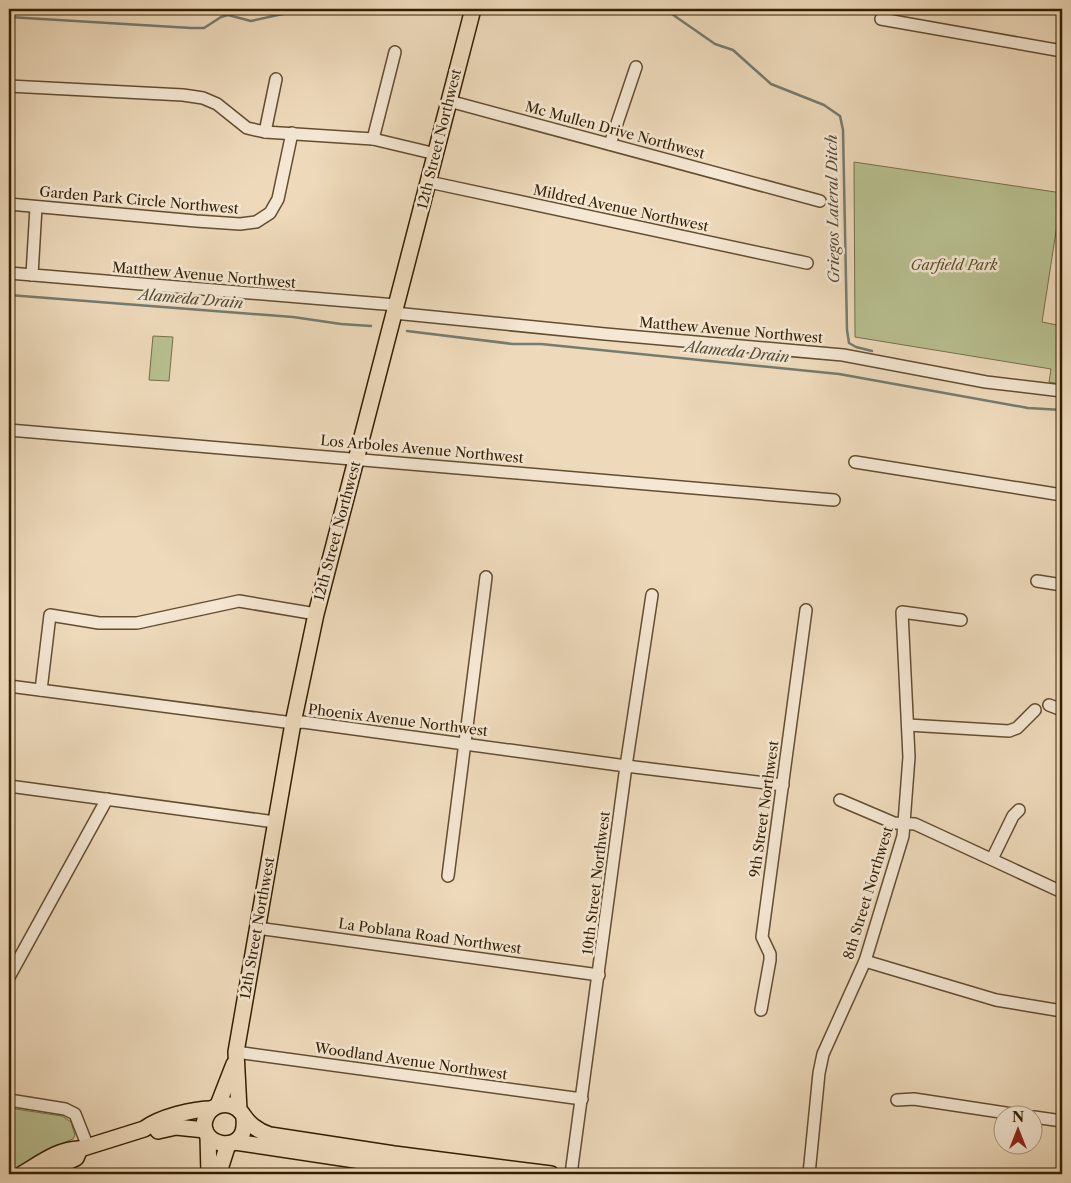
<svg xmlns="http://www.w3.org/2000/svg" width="1071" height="1183" font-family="'Libre Caslon Text',serif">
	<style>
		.green { fill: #b8c091; stroke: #767048 }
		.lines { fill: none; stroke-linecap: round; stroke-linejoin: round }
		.stream { stroke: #747b70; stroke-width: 2.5 }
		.minor-casing { stroke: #624e2f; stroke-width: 14 }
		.major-casing { stroke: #341f00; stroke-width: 18 }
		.minor { stroke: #f4e7d3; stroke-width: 11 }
		.major { stroke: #eedabb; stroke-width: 15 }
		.labels { text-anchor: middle; stroke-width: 5; stroke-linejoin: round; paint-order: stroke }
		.street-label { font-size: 14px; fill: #341f00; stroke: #f4e7d3 }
		.park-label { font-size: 14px; font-style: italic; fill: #5c4f2c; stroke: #f4e7d3 }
		.water-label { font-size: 15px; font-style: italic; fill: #544d38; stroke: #f4e7d3 }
	</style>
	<rect width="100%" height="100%" fill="#eedabb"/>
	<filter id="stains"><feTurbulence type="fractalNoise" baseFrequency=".004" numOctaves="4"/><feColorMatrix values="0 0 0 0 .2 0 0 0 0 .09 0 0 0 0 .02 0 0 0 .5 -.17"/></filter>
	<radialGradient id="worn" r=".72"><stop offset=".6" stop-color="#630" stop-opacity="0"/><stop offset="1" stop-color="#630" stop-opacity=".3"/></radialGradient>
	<g class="green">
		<path d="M 854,162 L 1062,193 L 1042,322 L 1062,326 L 1062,367 L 1060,384 L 1049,382 L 1051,369 L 855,337 Z"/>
		<path d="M 153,336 L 173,337 L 169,381 L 149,380 Z"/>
		<path d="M 9,1108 L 62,1116 L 71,1122 L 75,1135 L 73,1139 C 50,1148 29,1158 9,1174 Z"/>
	</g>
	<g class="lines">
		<g class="stream">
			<path d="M 656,9 L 669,12 L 715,44 L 733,50 L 771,84 L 824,105 L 840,116 L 843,130 L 847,330 L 849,343 L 856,347 L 872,351"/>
			<path d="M 9,17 L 191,28 L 204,28 L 221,17 L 228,15 L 251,21 L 306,9"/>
			<path d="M 9,295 L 293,317 L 341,324 L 371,326"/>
			<path d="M 407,331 L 513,344 L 541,344 L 839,374 L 1028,408 L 1062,410"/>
		</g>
		<defs>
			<g id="minor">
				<path d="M 881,19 L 1062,51"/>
				<path d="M 9,86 L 183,95 L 203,98 L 217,104 L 247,128 L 265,132 L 373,139 L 436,154"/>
				<path d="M 449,101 L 820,201"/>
				<path d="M 265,132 L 276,79"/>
				<path d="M 373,139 L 395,52"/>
				<path d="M 610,144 L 636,67"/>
				<path d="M 429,182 L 807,263"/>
				<path d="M 9,204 L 196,221 L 240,224 L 256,222 L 270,213 L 278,199 L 292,133"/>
				<path d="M 9,273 L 396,305"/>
				<path d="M 32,275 L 36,207"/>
				<path d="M 394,313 L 605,334 L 843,355 L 986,382 L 1062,391"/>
				<path d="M 9,430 L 834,500"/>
				<path d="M 855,462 L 1062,495"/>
				<path d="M 1037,581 L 1062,585"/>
				<path d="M 9,686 L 293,723 L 303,722 L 626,766 L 783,785"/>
				<path d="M 41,690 L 50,615 L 99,623 L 137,623 L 239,601 L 316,614"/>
				<path d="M 1049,705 L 1062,710"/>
				<path d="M 908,725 L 1009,731 L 1017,728 L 1035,710"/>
				<path d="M 9,786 L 275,822"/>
				<path d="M 840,800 L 894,823 L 915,824 L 1062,892"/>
				<path d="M 992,859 L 1013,816 L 1019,810"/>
				<path d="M 448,876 L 486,577"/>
				<path d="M 257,928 L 599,975"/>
				<path d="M 865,961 L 996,1000 L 1062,1011"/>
				<path d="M 9,977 L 107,799"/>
				<path d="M 761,1010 L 770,960 L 770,954 L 762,937 L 806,610"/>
				<path d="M 236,1052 L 582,1099"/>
				<path d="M 9,1100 L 65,1109 L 75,1114 L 88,1147"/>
				<path d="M 897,1100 L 914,1099 L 1026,1116"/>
				<path d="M 1034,1117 L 1062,1121"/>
				<path d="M 571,1174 L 626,766 L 652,595"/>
				<path d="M 809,1174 L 819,1073 L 823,1054 L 865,961 L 903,836 L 909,757 L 902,612 L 961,620"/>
			</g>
			<g id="major">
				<path d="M 218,1105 L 234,1064"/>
				<path d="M 239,1110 L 236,1052 L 293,723 L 316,614 L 473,9"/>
				<path d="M 244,1119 C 248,1160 191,1144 207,1115 C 213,1104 228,1101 238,1109 C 243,1113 245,1120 253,1126 C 258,1130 264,1133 270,1135 L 394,1154 L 551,1174"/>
				<path d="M 158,1131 L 176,1127 L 205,1130"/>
				<path d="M 208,1136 L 209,1174"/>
				<path d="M 235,1142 L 448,1174"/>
				<path d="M 22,1174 C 39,1164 60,1148 80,1149 L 144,1129 C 160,1117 193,1109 212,1109"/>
				<path d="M 41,1174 L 76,1158 L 80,1149"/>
				<path d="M 221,1174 L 221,1166 L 228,1144"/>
			</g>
		</defs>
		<use href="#minor" class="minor-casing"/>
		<use href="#major" class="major-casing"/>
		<use href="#minor" class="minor"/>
		<use href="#major" class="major"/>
	</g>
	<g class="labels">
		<g class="street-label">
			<text transform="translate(615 130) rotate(15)" y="5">Mc Mullen Drive Northwest</text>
			<text transform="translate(439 139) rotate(-76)" y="5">12th Street Northwest</text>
			<text transform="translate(139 200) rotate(5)" y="5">Garden Park Circle Northwest</text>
			<text transform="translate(621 208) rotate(12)" y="5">Mildred Avenue Northwest</text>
			<text transform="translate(204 275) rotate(5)" y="5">Matthew Avenue Northwest</text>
			<text transform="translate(731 330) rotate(5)" y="5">Matthew Avenue Northwest</text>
			<text transform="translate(422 449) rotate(5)" y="5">Los Arboles Avenue Northwest</text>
			<text transform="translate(337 531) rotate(-75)" y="5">12th Street Northwest</text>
			<text transform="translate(398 720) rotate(7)" y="5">Phoenix Avenue Northwest</text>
			<text transform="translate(764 809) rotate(-82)" y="5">9th Street Northwest</text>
			<text transform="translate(596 883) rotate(-83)" y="5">10th Street Northwest</text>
			<text transform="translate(868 893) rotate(-73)" y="5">8th Street Northwest</text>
			<text transform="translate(257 928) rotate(-80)" y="5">12th Street Northwest</text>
			<text transform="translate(430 936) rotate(8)" y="5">La Poblana Road Northwest</text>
			<text transform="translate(411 1061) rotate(8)" y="5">Woodland Avenue Northwest</text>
		</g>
		<g class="park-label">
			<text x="954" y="270">Garfield Park</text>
		</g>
		<g class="water-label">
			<text transform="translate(833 209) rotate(-91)" y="5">Griegos Lateral Ditch</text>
			<text transform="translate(191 299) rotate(5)" y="5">Alameda Drain</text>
			<text transform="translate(737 352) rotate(6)" y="5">Alameda Drain</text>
		</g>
	</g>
	<rect width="1071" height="1183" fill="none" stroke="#eedabb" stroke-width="30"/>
	<rect x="10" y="10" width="1051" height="1163" fill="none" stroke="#341f00" stroke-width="2.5"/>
	<rect x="15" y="15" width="1041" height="1153" fill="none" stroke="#341f00"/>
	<g transform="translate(1018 1130)"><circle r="24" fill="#f4e7d3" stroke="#a7977f"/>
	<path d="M0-4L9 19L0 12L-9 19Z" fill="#8f2418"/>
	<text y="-8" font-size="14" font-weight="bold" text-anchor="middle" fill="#341f00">N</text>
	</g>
	<rect width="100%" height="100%" filter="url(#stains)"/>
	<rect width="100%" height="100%" fill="url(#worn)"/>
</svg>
